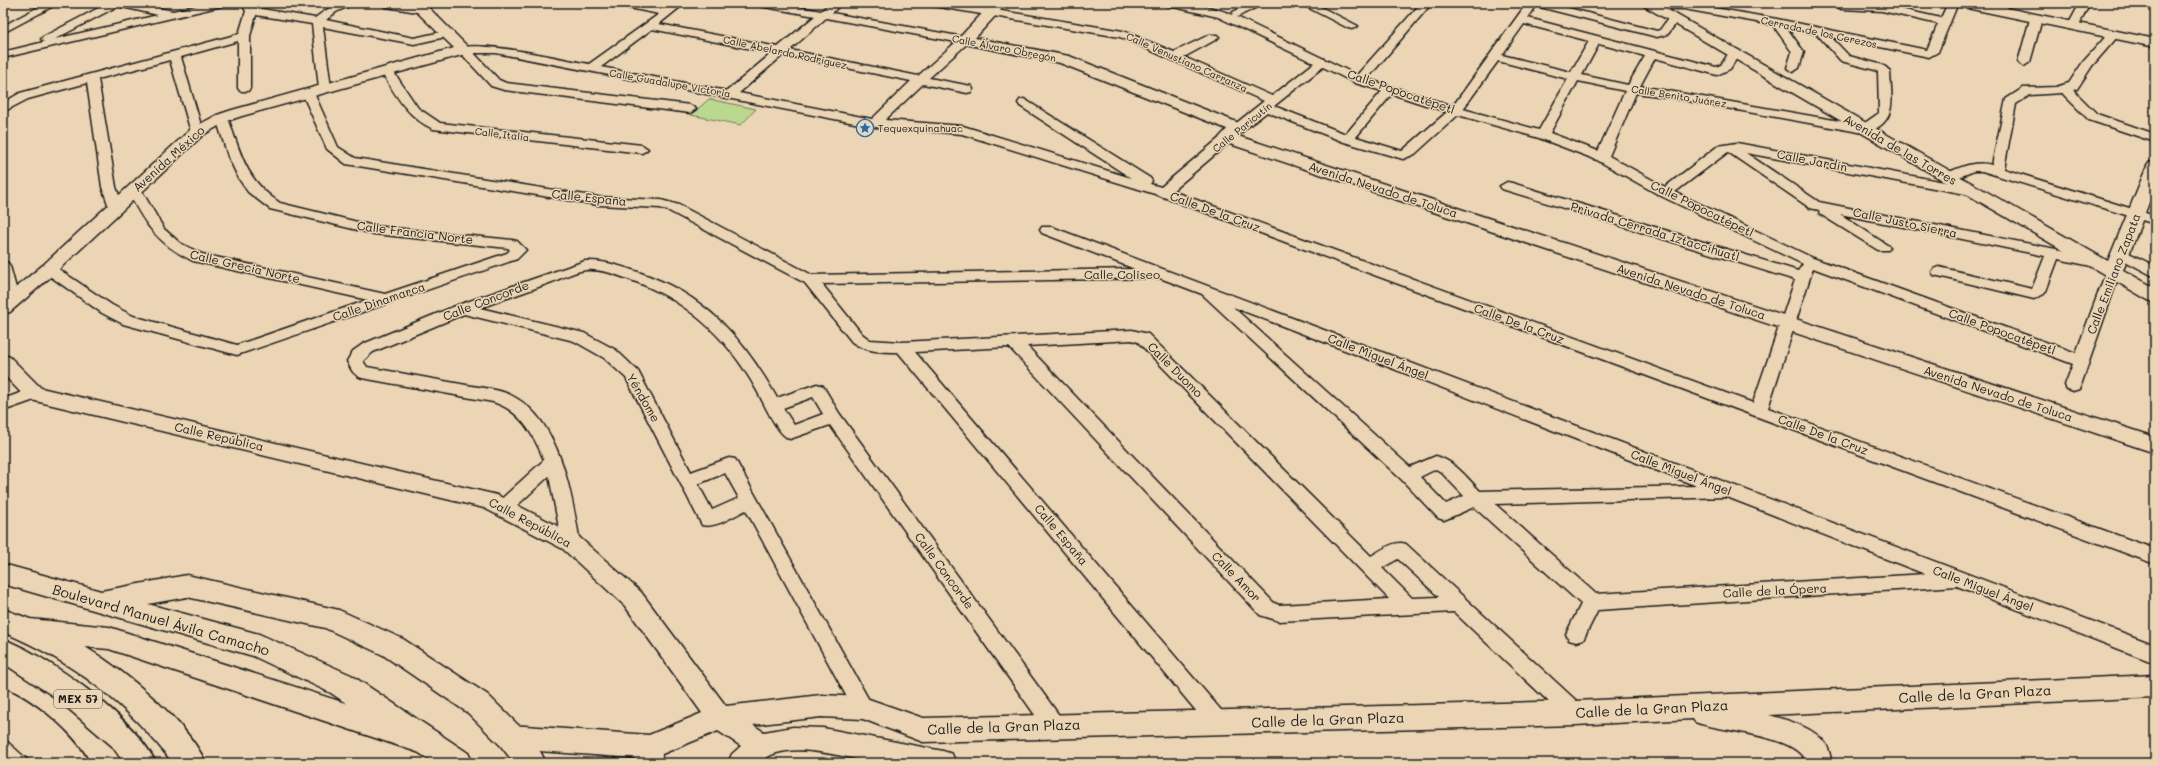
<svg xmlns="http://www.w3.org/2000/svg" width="2158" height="766" font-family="Mali,sans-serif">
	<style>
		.green { fill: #bad890; stroke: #6b7a56 }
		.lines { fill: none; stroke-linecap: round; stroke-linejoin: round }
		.minor-casing { stroke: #1c1c1c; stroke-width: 3 }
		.tertiary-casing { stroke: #1c1c1c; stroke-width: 3 }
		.primary-casing { stroke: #1c1c1c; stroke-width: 3 }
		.trunk-casing { stroke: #1c1c1c; stroke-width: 3 }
		.motorway-casing { stroke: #1c1c1c; stroke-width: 3 }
		.minor { fill: #ebd5b4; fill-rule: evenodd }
		.tertiary { fill: #ebd5b4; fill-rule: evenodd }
		.primary { fill: #ebd5b4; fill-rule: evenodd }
		.trunk { fill: #ebd5b4; fill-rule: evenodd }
		.motorway { fill: #ebd5b4; fill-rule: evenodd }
		.labels { text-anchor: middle; stroke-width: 3; stroke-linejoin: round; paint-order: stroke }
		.far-street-label { font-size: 10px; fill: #1c1c1c; stroke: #ebd5b4 }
		.far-poi-label { font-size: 10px; fill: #1c1c1c; stroke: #ebd5b4; text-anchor: start }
		.shield { fill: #ebd5b4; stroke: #5a544a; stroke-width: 1 }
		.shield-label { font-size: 11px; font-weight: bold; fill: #1c1c1c }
		.street-label { font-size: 12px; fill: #1c1c1c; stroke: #ebd5b4 }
		.near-street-label { font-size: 14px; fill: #1c1c1c; stroke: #ebd5b4 }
	</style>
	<rect width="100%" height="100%" fill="#ebd5b4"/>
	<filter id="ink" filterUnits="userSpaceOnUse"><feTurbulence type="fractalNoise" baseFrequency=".025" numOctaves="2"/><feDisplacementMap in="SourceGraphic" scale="8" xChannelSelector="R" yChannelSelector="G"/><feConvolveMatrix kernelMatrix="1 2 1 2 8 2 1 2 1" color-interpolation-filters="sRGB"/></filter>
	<g filter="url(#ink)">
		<path class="green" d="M 709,99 L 756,109 L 741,125 L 691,115 Z"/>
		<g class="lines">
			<defs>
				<g id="minor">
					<path d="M 46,3 L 59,3 L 3,33 L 3,26 Z"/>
					<path d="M 108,3 L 133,3 L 173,11 L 208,3 L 227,3 L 222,6 L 3,58 L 3,52 L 44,42 L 41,39 L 43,37 ZM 118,6 L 158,15 L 55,39 Z"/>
					<path d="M 241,3 L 252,3 L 256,8 L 315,18 C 329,7 338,3 356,3 L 336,12 L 326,20 L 414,38 L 446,31 L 452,34 L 450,36 L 414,44 L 323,27 L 331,88 L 325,92 L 319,88 L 312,24 L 256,15 L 250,36 L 250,88 L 248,91 L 240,91 L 238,88 L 238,41 L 181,57 L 203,132 L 197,136 L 191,132 L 170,60 L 98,79 L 116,187 L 123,207 L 116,211 L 109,207 L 102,187 L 87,83 L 28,99 L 3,112 L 3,103 L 20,93 L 239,34 L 246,11 Z"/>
					<path d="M 614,3 L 637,3 L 666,8 L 673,3 L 685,3 L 659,24 L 778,47 L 815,16 L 759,6 L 754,3 L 777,3 L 821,11 L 830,3 L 842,3 L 832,13 L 969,38 L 971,40 L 969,42 L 929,78 L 971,86 L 973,89 L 971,92 L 967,93 L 923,84 L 885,120 L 963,126 L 1131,178 L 1020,106 L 1018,103 L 1020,100 L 1024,99 L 1150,178 L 1152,181 L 1150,184 L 1161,187 L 1223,135 L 1231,135 L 1233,138 L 1231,141 L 1172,191 L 1753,403 L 1795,280 L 1502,189 L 1500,186 L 1507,182 L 1512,183 L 1798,271 L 1803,264 L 1661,196 L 1597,160 L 1539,138 L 1458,115 L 1415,154 L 1403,159 L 1344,142 L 1267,112 L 1242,131 L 1234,131 L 1232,128 L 1234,125 L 1264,101 L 1120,37 L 933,6 L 928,3 L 953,3 L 1123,31 L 1174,52 L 1209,35 L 1217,35 L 1219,37 L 1217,39 L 1184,57 L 1272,96 L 1314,63 L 1218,17 L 1165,5 L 1164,3 C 1186,3 1212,5 1232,15 L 1233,12 L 1251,3 L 1265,3 L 1237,17 L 1357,75 L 1421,3 L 1432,3 L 1367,79 L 1453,106 L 1527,3 L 1549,3 L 1657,31 L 1660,30 L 1669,17 L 1673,16 L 1679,19 L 1668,34 L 1657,37 L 1536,6 L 1528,18 L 1716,67 L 1721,65 L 1730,51 L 1738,51 L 1740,53 L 1730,69 L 1717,75 L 1655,58 L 1640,86 L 1862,125 L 1879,113 L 1878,72 L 1875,70 L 1841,61 L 1817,34 L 1786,27 L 1804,52 L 1799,68 L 1793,72 L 1787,68 L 1792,52 L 1773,25 L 1684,9 L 1651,9 L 1646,6 L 1650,3 L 1686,3 L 1777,19 L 1927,50 L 1938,24 L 1882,11 L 1841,9 L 1836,6 L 1840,3 L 1882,5 L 1941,18 L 1948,3 L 1958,3 L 1938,52 L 1929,57 L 1831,37 L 1849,56 L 1883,65 L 1890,71 C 1891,99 1899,124 1864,133 L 1666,97 L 1636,93 L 1609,156 L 1665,187 L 1718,146 L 1737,143 L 1976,188 L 1978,191 L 1976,194 L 1971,195 L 1746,153 L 1819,202 L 2096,257 L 2101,259 L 2103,262 L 2101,265 L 2096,267 L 2058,259 L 2046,291 L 2044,294 L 2034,299 L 1934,275 L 1932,272 L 1934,269 L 1939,267 L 2032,289 L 2045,256 L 1840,214 L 1890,247 L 1888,250 L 1878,250 L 1820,214 L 1819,210 L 1810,208 L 1728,152 L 1675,192 L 1813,258 L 2076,353 L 2106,272 L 2108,269 L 2118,269 L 2120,272 L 2081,385 L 2079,389 L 2073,391 L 2067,389 L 2065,385 L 2073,364 L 1813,268 L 1768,408 L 2155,549 L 2155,564 L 1158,195 L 962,134 L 875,127 L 496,53 L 474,53 L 499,80 L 506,83 L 690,105 L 696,109 L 690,113 L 504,90 L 491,86 L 458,50 C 468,37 570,61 589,64 L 659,14 L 619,6 ZM 826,18 L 956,42 L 918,76 L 790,50 ZM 1524,24 L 1589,41 L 1571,72 L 1502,55 ZM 652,29 L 772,53 L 727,91 L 601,67 ZM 1599,44 L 1645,56 L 1628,85 L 1582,75 ZM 783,55 L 911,81 L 872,119 L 739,93 ZM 1498,61 L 1568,79 L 1539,130 L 1463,109 ZM 1323,67 L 1355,83 L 1382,91 L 1346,134 L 1274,106 ZM 1578,81 L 1625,91 L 1598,151 L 1550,133 ZM 1392,94 L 1447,112 L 1402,151 L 1356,137 Z"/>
					<path d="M 1299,3 L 1313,3 L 1358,26 L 1352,29 L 1348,28 Z"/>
					<path d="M 1999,3 L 2009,3 L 2006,13 L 1998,13 L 1997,11 Z"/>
					<path d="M 2080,3 L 2090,3 L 2077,29 L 2069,29 L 2067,27 Z"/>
					<path d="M 2036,16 L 2042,19 L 2030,62 L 2024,66 L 2020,64 L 2018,62 L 2030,19 Z"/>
					<path d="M 2113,32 L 2119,35 L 2092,66 L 2077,89 L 2073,90 L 2097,114 L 2155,134 L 2155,142 L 2089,120 L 2062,93 L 2030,95 L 2016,104 L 2004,169 L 2155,216 L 2155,224 L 1982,171 L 1974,171 L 1947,182 L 1942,181 L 1940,178 L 1942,175 C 1959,168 1973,160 1992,165 L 2006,99 L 2023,88 L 2056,87 L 2069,83 L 2083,62 L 2109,33 Z"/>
					<path d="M 387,67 L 391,68 L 418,108 L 440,123 L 642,145 L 648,149 L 642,153 L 433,129 C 407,117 395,94 381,71 Z"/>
					<path d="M 308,89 L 314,93 L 338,147 L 355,158 L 598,197 L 661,200 L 679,205 L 812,275 L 1135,269 L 1042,233 L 1040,230 L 1042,227 L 1052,227 L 2155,645 L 2155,663 L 1957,586 L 1598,610 L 1583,640 L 1576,642 L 1569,640 L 1566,634 L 1581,604 L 1474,507 L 1444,520 L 1438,518 L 1402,480 L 1202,294 L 1160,278 L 822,284 L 862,334 L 870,340 L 902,342 L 1132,330 L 1148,334 L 1371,556 C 1382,550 1394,540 1406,544 L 1582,706 L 1585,713 L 1582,720 L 1575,722 L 1568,720 L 1454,612 L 1279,621 L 1260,615 L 1009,347 L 915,352 L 1226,716 L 1229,723 L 1226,730 L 1219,732 L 1212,730 L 898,352 C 881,352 866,352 852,342 L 805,283 L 669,211 L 660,208 L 598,205 L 346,164 L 327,149 L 302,93 ZM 1233,307 L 1697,486 L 1480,491 C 1466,477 1456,462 1436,456 L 1410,467 ZM 1132,340 L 1138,342 L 1389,599 L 1279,605 L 1274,603 L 1027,346 ZM 1436,469 L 1441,472 L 1464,496 L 1446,504 L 1420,477 ZM 1727,497 L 1925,574 L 1596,594 L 1495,504 ZM 1398,559 L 1439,597 L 1412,598 L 1382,568 Z"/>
					<path d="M 222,114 L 228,118 C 241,154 246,181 280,203 L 374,226 L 512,240 L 517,241 L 526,250 L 517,259 L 237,355 L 123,324 L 102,313 L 44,272 L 42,269 L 44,266 L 54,266 L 112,305 L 133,316 L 237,345 L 368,300 L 193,261 C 158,244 145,225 128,191 L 130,188 L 140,188 L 164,229 L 180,243 L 202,254 L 385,294 L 507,253 L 510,250 L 508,248 L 374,234 L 270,209 L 248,192 L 239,179 L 228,156 L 216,118 Z"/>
					<path d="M 2121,249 L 2155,266 L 2155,277 L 2116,256 L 2114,253 L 2116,250 Z"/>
					<path d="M 3,261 L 8,263 L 10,266 L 19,299 L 17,302 L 7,302 L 5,299 Z"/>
					<path d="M 585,261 C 603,260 621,266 638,272 C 706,295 743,338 777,398 L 817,384 L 823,386 L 839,413 L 1061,718 L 1064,725 L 1061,732 L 1054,734 L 1047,732 L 830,425 L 790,439 C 777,435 763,401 756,389 C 727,336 684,298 628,279 C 614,274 600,269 586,270 C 575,271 562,278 552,282 C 528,291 504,299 480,308 L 584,333 L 616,350 L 638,371 L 691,472 L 729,458 L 735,459 L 870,702 L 873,708 L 870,714 L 863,717 L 856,714 L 746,510 C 733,516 715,529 702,525 L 626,378 L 604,358 L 574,341 L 464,314 L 373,352 L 363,361 L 367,367 C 400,373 433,379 466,385 C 482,388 502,389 516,398 C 561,424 572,496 580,543 L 577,548 L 571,550 L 565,548 L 562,543 L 549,476 L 509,513 L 503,515 L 497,513 L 494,508 L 497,503 L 544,460 C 534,435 520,410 493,402 L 362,378 C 353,375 351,369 347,361 L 353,351 L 363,344 L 458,305 ZM 813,397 L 823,414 L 794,425 L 783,408 ZM 725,473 L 739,498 L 712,510 L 698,484 Z"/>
					<path d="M 34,388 L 40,390 L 42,394 L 40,398 L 3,411 L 3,399 Z"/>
				</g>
				<g id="tertiary">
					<path d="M 379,3 L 424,3 L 471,50 L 469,53 L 242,116 L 227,121 L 203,135 L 55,273 L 10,312 L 3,314 L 3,298 L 43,265 L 191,129 L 217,115 L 232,110 L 454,48 L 417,12 L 386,7 Z"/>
					<path d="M 992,3 L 1007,3 L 975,38 L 1069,56 L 1244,125 L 1246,128 L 1238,136 L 2155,437 L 2155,453 L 1221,141 L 1219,138 L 1227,129 L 1060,63 L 960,43 L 958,40 L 960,37 Z"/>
					<path d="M 1639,3 L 1656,3 L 2108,261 L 2147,166 L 2149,163 L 2155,161 L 2155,187 L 2123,270 L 2155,288 L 2155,302 L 2148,300 L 2107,276 Z"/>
					<path d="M 1955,3 L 1982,3 L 2155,39 L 2155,47 L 1962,7 Z"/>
					<path d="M 3,355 L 10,357 L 41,388 L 497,495 L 579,537 L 641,592 L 726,706 L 821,695 L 863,697 L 923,718 L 1575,701 L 2155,675 L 2155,697 L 1769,715 C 1787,720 1813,727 1825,743 C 1829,748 1830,756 1832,763 L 1806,763 C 1798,734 1720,732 1695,722 L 1693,719 L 1575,725 L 923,742 L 863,719 L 821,717 L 753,725 L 764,732 L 793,727 L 823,728 L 943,751 L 952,754 L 956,763 C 931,763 905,765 880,763 C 846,760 788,736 759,763 L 728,763 L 732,754 L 741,746 L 718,731 L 662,754 L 661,763 L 635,763 L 635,758 L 511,749 L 502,745 L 498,737 L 502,729 L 511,725 L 649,735 L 702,713 L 625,606 L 563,549 L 484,508 L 27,399 L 3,374 Z"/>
				</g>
				<g id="primary">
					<path d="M 3,564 L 101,591 L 187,575 L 339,610 L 403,639 L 488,695 L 521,728 L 541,753 L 546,763 L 514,763 L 501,746 L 468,713 L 383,655 L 325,628 L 187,597 L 148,604 L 259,634 L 351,675 L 468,753 L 473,763 L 434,763 L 331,693 L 253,656 L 3,584 Z"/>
					<path d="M 3,705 L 13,709 L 64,753 L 69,763 L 33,763 L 3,736 Z"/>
				</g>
				<g id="trunk">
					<path d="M 3,609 L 30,619 L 109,627 L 432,731 L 442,735 L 446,744 L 442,753 L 432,757 L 109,649 L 85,647 C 124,670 187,721 206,763 L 173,763 C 128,704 71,660 3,632 Z"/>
					<path d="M 3,639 C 49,656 135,718 156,763 L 124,763 L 112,746 L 56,698 L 3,663 Z"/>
				</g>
				<path id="motorway" d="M 3,688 C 31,698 76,735 89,763 L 55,763 L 34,739 L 3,716 Z"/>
			</defs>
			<use href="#minor" class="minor-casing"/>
			<use href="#tertiary" class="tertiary-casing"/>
			<use href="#primary" class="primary-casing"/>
			<use href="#trunk" class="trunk-casing"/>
			<use href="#motorway" class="motorway-casing"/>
			<use href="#minor" class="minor"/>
			<use href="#tertiary" class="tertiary"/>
			<use href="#primary" class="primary"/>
			<use href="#trunk" class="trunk"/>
			<use href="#motorway" class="motorway"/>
		</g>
	</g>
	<defs>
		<symbol id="sight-ring" viewBox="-11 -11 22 22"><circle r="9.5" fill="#ebd5b4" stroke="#1f6fb2" stroke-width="1.5"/><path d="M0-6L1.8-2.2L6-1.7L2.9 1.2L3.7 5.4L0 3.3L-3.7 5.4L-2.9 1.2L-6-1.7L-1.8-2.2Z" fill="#1f6fb2"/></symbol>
	</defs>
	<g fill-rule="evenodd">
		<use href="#sight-ring" x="855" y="118" width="20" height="20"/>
	</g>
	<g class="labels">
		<g class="far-street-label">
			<text transform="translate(1819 32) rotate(12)" y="4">Cerrada de los Cerezos</text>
			<text transform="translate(1004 48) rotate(11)" y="4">Calle Álvaro Obregón</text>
			<text transform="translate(785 52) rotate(12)" y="4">Calle Abelardo Rodríguez</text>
			<text transform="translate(1187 62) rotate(24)" y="4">Calle Venustiano Carranza</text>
			<text transform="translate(670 83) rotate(10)" y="4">Calle Guadalupe Victoria</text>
			<text transform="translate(1679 96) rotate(9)" y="4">Calle Benito Juárez</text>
			<text transform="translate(1242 127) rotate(-39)" y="4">Calle Paricutín</text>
			<text transform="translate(502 134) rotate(7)" y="4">Calle Italia</text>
		</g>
		<g class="far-poi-label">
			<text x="878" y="132">Tequexquinahuac</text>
		</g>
		<rect class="shield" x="54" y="690" width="48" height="18" rx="3"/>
		<g class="shield-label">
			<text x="78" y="703">MEX 57</text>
		</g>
		<g class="street-label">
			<text transform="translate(1401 92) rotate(19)" y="4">Calle Popocatépetl</text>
			<text transform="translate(1900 150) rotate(30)" y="4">Avenida de las Torres</text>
			<text transform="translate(169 159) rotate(-42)" y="4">Avenida México</text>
			<text transform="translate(1812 161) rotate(11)" y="4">Calle Jardín</text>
			<text transform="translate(1383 190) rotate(18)" y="4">Avenida Nevado de Toluca</text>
			<text transform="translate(589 198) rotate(6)" y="4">Calle España</text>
			<text transform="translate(1702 209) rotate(26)" y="4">Calle Popocatépetl</text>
			<text transform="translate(1215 212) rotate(20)" y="4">Calle De la Cruz</text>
			<text transform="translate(1905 223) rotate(12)" y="4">Calle Justo Sierra</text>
			<text transform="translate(1655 232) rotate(17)" y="4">Privada Cerrada Iztaccíhuatl</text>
			<text transform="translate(415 233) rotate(7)" y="4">Calle Francia Norte</text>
			<text transform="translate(245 267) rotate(13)" y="4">Calle Grecia Norte</text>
			<text transform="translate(2114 274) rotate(-69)" y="4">Calle Emiliano Zapata</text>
			<text x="1122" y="279">Calle Coliseo</text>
			<text transform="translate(1691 292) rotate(18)" y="4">Avenida Nevado de Toluca</text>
			<text transform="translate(486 301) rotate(-21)" y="4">Calle Concorde</text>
			<text transform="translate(379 302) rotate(-19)" y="4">Calle Dinamarca</text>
			<text transform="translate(1519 324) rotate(20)" y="4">Calle De la Cruz</text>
			<text transform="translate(2002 332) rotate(20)" y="4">Calle Popocatépetl</text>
			<text transform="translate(1378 357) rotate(21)" y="4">Calle Miguel Ángel</text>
			<text transform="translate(1175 370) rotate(45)" y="4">Calle Duomo</text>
			<text transform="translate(1998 394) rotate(18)" y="4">Avenida Nevado de Toluca</text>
			<text transform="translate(643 398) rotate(60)" y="4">Yéndome</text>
			<text transform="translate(1823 435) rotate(20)" y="4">Calle De la Cruz</text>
			<text transform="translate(219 437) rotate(13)" y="4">Calle República</text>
			<text transform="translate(1681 473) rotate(21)" y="4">Calle Miguel Ángel</text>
			<text transform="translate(530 523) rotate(28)" y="4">Calle República</text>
			<text transform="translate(1061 535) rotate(50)" y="4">Calle España</text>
			<text transform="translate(944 571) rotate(54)" y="4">Calle Concorde</text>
			<text transform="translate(1236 577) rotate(46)" y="4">Calle Amor</text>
			<text transform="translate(1983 589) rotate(21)" y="4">Calle Miguel Ángel</text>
			<text transform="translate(1775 591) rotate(-3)" y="4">Calle de la Ópera</text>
		</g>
		<g class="near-street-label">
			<text transform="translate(161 620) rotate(16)" y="5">Boulevard Manuel Ávila Camacho</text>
			<text transform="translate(1975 694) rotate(-3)" y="5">Calle de la Gran Plaza</text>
			<text transform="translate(1652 709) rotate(-3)" y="5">Calle de la Gran Plaza</text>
			<text transform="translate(1328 720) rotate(-2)" y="5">Calle de la Gran Plaza</text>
			<text transform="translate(1004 727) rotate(-2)" y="5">Calle de la Gran Plaza</text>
		</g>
	</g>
	<rect width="2158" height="766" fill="none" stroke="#ebd5b4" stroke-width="16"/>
	<rect x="8" y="8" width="2142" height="750" fill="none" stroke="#1c1c1c" stroke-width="1.5" filter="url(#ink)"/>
</svg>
